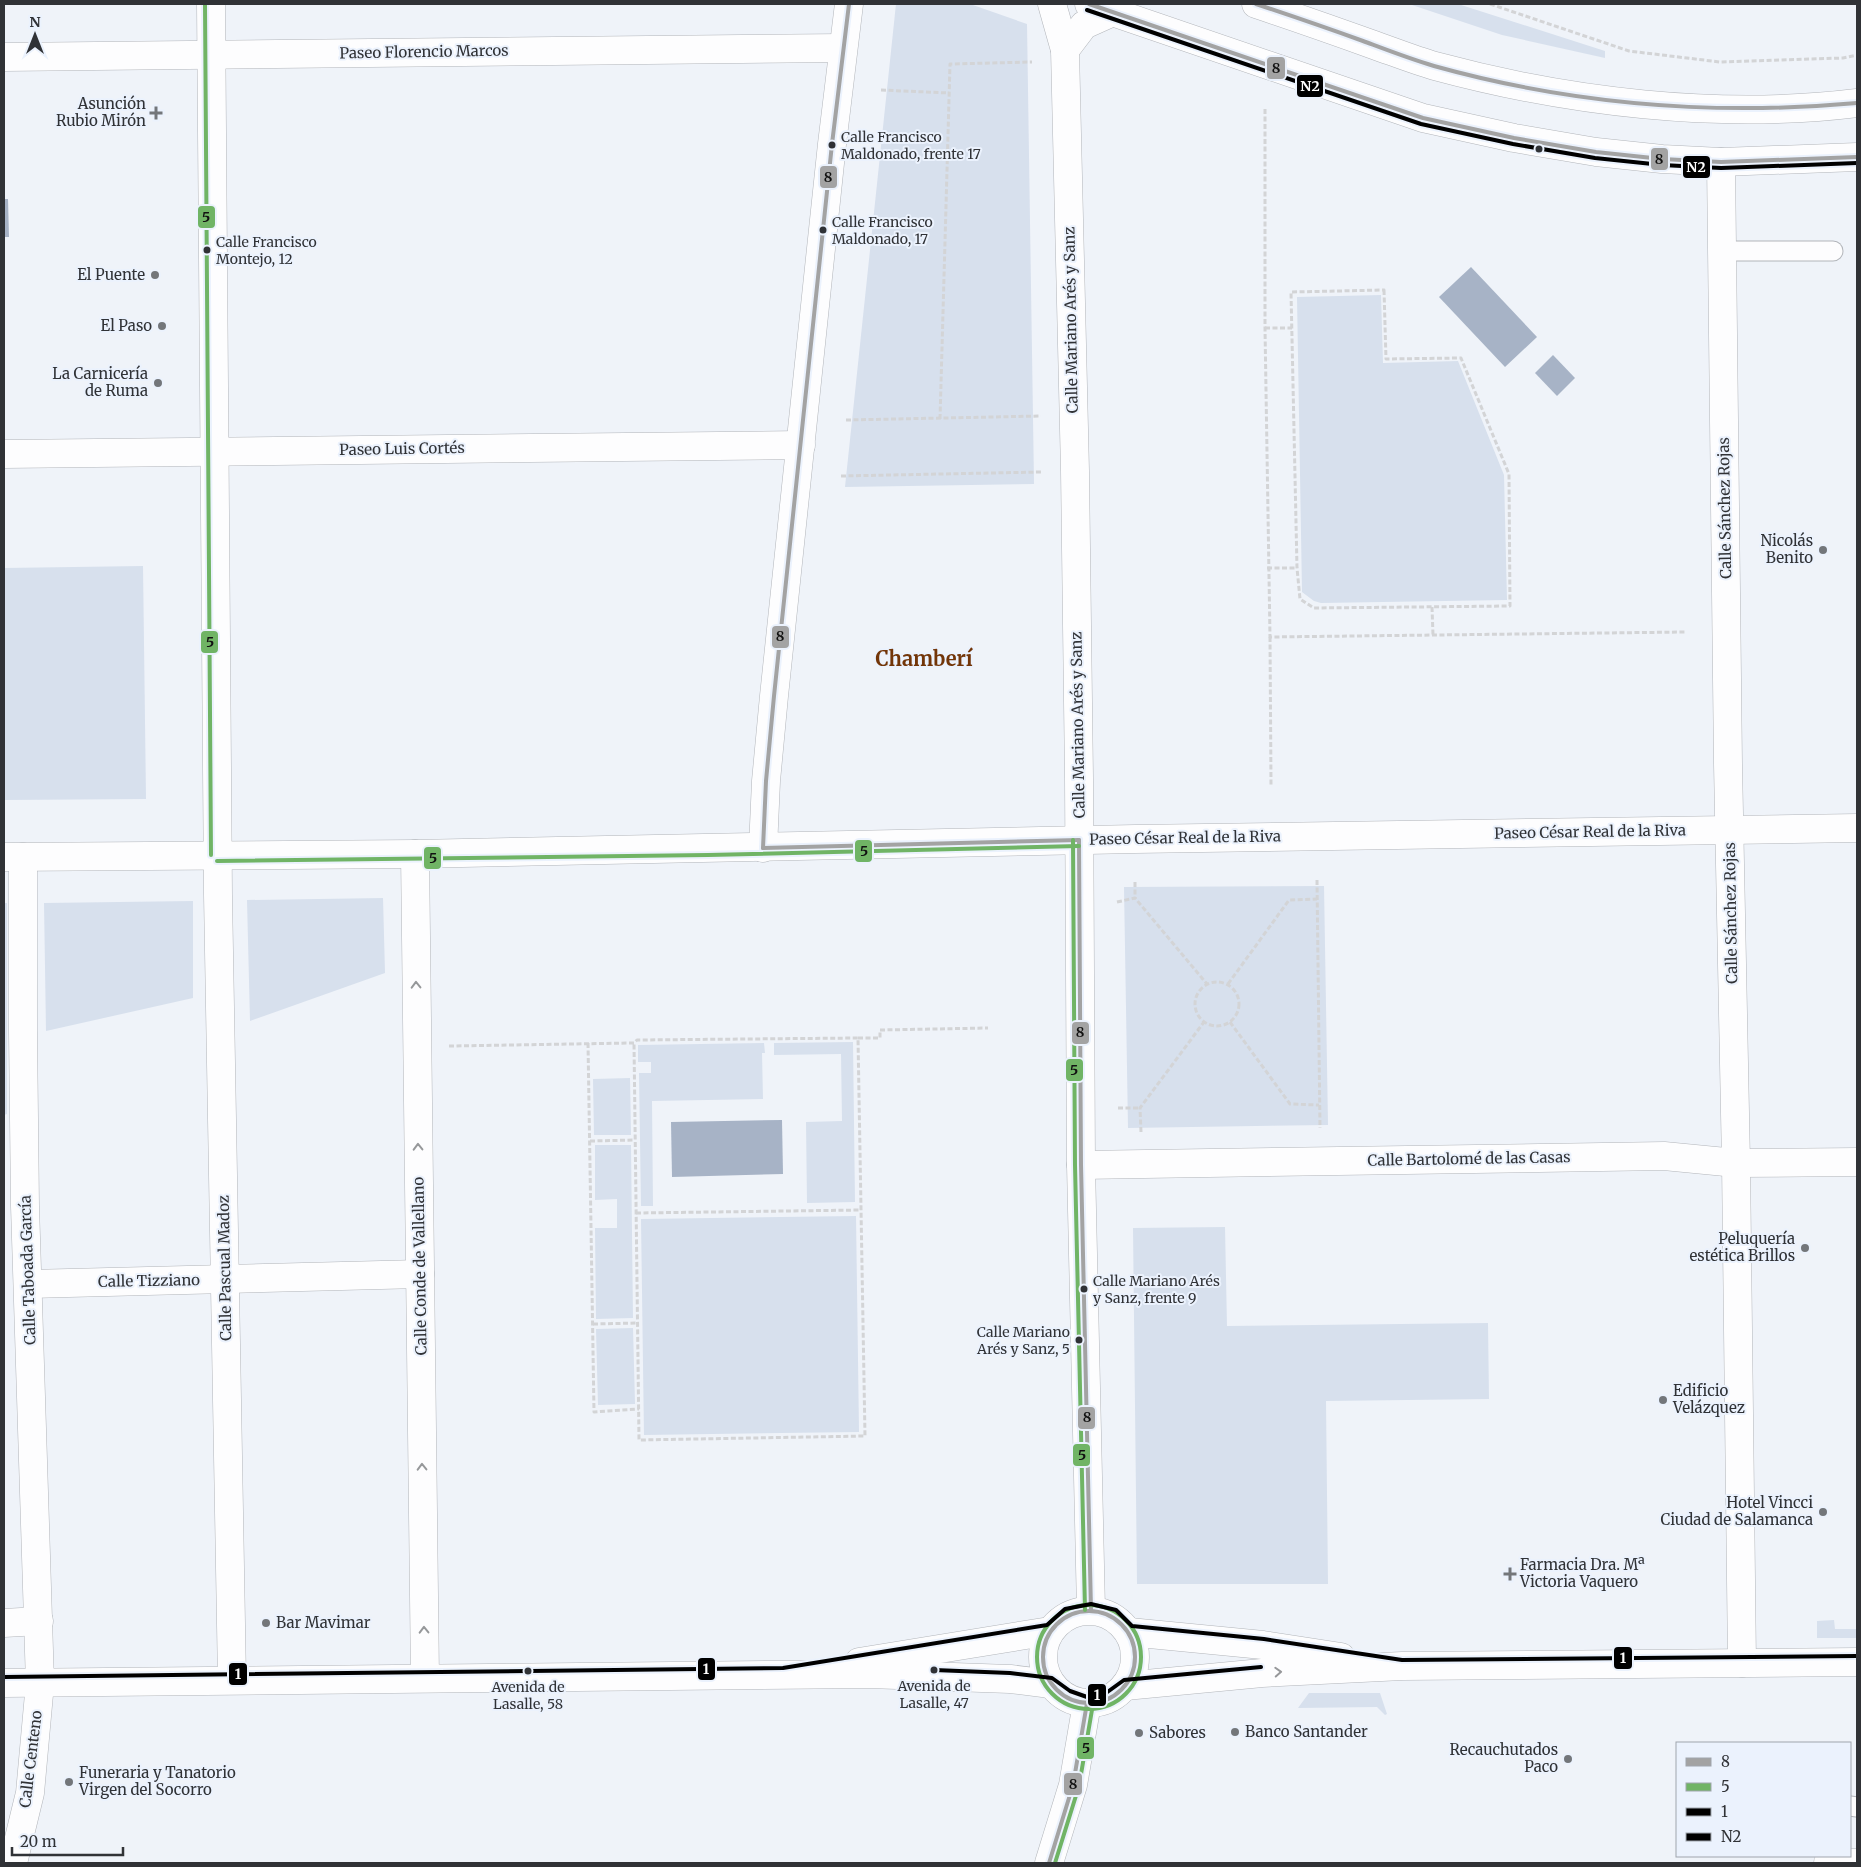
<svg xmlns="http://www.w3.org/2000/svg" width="1861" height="1867" font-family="Merriweather,serif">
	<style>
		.green { fill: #d7e0ed }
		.water { fill: #a7b3c6 }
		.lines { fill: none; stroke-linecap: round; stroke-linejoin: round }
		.service-casing { stroke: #b2b5ba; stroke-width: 21 }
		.minor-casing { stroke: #b2b5ba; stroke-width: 29 }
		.secondary-casing { stroke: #b2b5ba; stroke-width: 29 }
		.trunk-casing { stroke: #b2b5ba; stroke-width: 29 }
		.path { stroke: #d3d4d6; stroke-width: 3; stroke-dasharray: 5 2.5; stroke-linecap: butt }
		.service { stroke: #fdfdfe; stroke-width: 19 }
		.minor { stroke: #fdfdfe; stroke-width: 28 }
		.secondary { stroke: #fdfdfe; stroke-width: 28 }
		.trunk { stroke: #fdfdfe; stroke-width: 28 }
		.bus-1-casing { stroke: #ebf2fd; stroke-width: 8 }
		.bus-2-casing { stroke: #ebf2fd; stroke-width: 8 }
		.bus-3-casing { stroke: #ebf2fd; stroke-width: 8 }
		.bus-4-casing { stroke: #ebf2fd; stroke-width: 8 }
		.bus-1 { stroke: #a3a3a3; stroke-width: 4 }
		.bus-2 { stroke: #70b465; stroke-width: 4 }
		.bus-3 { stroke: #000; stroke-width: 4 }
		.bus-4 { stroke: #000; stroke-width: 4 }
		.oneway { stroke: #96989a }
		.poi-dot { fill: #73767a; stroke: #ebf2fd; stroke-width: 2 }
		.bus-dot { fill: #303236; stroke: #ebf2fd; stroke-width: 2 }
		.labels { text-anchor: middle; stroke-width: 4; stroke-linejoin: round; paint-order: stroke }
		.bus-label { font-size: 14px; fill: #303236; stroke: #ebf2fd; text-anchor: start }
		.street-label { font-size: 15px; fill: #303236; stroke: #ebf2fd }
		.poi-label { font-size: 15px; fill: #303236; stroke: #ebf2fd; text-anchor: end }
		.district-label { font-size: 20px; font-weight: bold; fill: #723508; stroke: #ebf2fd }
		.line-badge { stroke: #ebf2fd; stroke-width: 2 }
		.badge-label { font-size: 14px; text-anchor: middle; font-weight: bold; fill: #fff }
		.pale-badge-label { font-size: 14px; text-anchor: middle; font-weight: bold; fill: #111 }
	</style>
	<rect width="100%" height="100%" fill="#eff3f9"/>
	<g class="green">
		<path d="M 896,4 L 970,4 L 1027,24 L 1034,484 L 845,487 Z"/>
		<path d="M 1409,4 L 1458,4 L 1605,51 L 1605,58 L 1502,35 Z"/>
		<path d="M 1381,295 L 1383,363 L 1458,361 L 1504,475 L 1507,600 L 1321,603 L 1314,601 L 1302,592 L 1297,297 Z"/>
		<path d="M 143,566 L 146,799 L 4,800 L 4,568 Z"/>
		<path d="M 1324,886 L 1328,1125 L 1128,1128 L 1124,887 Z"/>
		<path d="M 383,898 L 385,973 L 250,1021 L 247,900 Z"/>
		<path d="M 193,901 L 193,998 L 46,1031 L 44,903 Z"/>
		<path d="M 4,903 L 7,903 L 7,1114 L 4,1115 Z"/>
		<path d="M 853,1042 L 855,1202 L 807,1203 L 806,1122 L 842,1121 L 841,1054 L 774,1055 L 774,1043 Z"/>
		<path d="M 764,1043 L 765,1053 L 762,1053 L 763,1099 L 652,1101 L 653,1206 L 641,1206 L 639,1073 L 651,1073 L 651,1062 L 638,1062 L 638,1045 Z"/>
		<path d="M 630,1078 L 631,1135 L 594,1135 L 593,1079 Z"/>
		<path d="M 595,1145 L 631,1145 L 633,1318 L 596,1319 L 595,1228 L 617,1228 L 617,1199 L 595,1200 Z"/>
		<path d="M 856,1216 L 859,1432 L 644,1435 L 641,1219 Z"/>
		<path d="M 1225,1227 L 1227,1326 L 1488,1323 L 1489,1399 L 1326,1401 L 1328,1584 L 1137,1584 L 1133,1228 Z"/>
		<path d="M 633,1328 L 635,1404 L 598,1405 L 596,1329 Z"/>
		<path d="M 1834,1620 L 1835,1629 L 1857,1629 L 1857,1638 L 1817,1638 L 1817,1621 Z"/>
		<path d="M 1309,1693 L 1380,1693 L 1387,1714 L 1385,1715 L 1377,1707 L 1298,1708 Z"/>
	</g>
	<g class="water">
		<path d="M 4,199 L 8,199 L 9,237 L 4,237 Z"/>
		<path d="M 1471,267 L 1537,337 L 1505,367 L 1439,297 Z"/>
		<path d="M 1553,355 L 1575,378 L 1557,396 L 1535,373 Z"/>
		<path d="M 782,1120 L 783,1174 L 672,1177 L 671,1122 Z"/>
	</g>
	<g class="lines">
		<defs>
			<g id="service">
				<path d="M 1722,251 L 1833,251"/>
				<path d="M 1850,1806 L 1857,1807"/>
			</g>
			<g id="minor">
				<path d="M 211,4 L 218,895 L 232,1680"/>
				<path d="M 1052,4 L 1065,50 L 1075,471 L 1079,778 L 1081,1165 L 1091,1610"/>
				<path d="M 1065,50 L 1084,25 L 1113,12"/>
				<path d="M 4,57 L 843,48"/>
				<path d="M 1721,162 L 1728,764 L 1736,1163 L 1742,1663"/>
				<path d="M 4,454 L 801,445"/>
				<path d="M 763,848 L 766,781 L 774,696 L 832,144 L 849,4"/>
				<path d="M 415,854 L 425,1678"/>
				<path d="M 4,857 L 415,854 L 1135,839 L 1857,828"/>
				<path d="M 1081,1165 L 1664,1156 L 1736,1163 L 1857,1162"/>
				<path d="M 29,1284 L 420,1274"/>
				<path d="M 4,1623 L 39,1621"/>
				<path d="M 13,1863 L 30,1793 L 40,1683 L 25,1206 L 23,1031 L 23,857"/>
				<path d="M 1049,1863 L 1073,1785 L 1087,1703"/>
			</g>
			<g id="secondary">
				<path d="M 1089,4 L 1423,118 L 1514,138 L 1596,152 L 1662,159 L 1721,162 L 1857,157"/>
				<path d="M 1256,4 C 1295,17 1335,31 1374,45 C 1394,52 1414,60 1435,66 C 1568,102 1719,120 1857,103"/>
				<path d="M 1828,1863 L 1857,1863"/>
			</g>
			<g id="trunk">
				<circle cx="1089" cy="1657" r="46"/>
				<path d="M 1129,1632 L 1263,1645 L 1341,1657"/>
				<path d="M 859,1662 L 1050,1631"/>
				<path d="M 4,1683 L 869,1674 L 1010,1679 L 1051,1684"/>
				<path d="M 1125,1686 L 1262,1673 L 1402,1666 L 1857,1662"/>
			</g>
		</defs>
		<use href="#service" class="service-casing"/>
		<use href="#minor" class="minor-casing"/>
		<use href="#secondary" class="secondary-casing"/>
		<use href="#trunk" class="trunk-casing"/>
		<g class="path">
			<path d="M 1490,4 L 1629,51 L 1720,62 L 1843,58 L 1857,55"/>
			<path d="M 881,90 L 949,93"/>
			<path d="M 1265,109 L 1265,328 L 1270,637 L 1686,632"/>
			<path d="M 1384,290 L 1386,359 L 1461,358 L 1509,474 L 1510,606 L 1314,608 L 1300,599 L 1297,568 L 1291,292 Z"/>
			<path d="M 1265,328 L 1292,328"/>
			<path d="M 940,419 L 950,64 L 1032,62"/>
			<path d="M 846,420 L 1041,416"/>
			<path d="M 841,476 L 1042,472"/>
			<path d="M 1267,568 L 1297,568"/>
			<path d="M 1432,607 L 1433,635"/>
			<path d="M 1270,637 L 1271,785"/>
			<path d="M 1317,880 L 1320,1128"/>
			<path d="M 1135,882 L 1135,898"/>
			<path d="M 1117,902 L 1135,898 L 1207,984"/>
			<circle cx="1217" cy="1004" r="22"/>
			<path d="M 1228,984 L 1289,900 L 1317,899"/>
			<path d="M 1230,1022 L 1290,1104 L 1319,1105"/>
			<path d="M 858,1038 L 880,1038 L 880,1030 L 988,1028"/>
			<path d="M 588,1043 L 594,1412 L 639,1409"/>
			<path d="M 449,1046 L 634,1043 L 637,1040 L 858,1038 L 865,1436 L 639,1440 L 634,1043"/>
			<path d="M 1118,1108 L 1140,1108"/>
			<path d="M 1141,1132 L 1140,1108 L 1204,1022"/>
			<path d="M 590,1141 L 635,1140"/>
			<path d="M 636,1213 L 861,1210"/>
			<path d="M 593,1324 L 638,1323"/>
		</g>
		<use href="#service" class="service"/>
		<use href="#minor" class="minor"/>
		<use href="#secondary" class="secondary"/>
		<use href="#trunk" class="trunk"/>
		<defs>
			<g id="bus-1">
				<path d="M 1089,4 L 1423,118 L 1514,138 L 1596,152 L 1662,159 L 1721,162 L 1857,157"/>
				<path d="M 1256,4 C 1292,16 1327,28 1363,41 C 1387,50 1410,59 1434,66 C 1574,105 1713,116 1857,103"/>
				<path d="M 1079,840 L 1081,1165 L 1091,1610"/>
				<path d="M 763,848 L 766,781 L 774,696 L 832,144 L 849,4"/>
				<path d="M 763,848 L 1079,840"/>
				<circle cx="1089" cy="1657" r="46"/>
				<path d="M 1049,1863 L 1073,1785 L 1087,1703"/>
			</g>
			<g id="bus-2">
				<path d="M 205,4 L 211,855"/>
				<path d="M 1073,840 L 1075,1165 L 1085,1610"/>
				<path d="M 217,861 L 708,855 L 1079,846"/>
				<circle cx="1089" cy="1657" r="52"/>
				<path d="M 1055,1863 L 1079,1786 L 1093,1704"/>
			</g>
			<g id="bus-3">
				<path d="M 934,1670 L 1010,1673 L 1052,1678 L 1070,1691 L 1087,1697 L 1106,1693 L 1124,1680 L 1261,1667"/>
				<path d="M 4,1677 L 783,1668 L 1047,1625 L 1065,1609 L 1091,1604 L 1116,1610 L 1132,1626 L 1264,1639 L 1402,1660 L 1857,1656"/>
			</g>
			<path id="bus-4" d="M 1087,10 L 1421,124 L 1513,144 L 1595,158 L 1662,165 L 1721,168 L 1857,163"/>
		</defs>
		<use href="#bus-1" class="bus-1-casing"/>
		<use href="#bus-2" class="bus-2-casing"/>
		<use href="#bus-3" class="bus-3-casing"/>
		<use href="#bus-4" class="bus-4-casing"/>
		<use href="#bus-1" class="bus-1"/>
		<use href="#bus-2" class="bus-2"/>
		<use href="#bus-3" class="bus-3"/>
		<use href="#bus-4" class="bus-4"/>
	</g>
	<defs><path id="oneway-chevron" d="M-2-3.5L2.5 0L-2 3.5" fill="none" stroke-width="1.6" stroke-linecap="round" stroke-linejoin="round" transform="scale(1.25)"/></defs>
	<g class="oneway">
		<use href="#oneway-chevron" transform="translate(416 985) rotate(-91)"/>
		<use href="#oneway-chevron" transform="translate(418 1147) rotate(-91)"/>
		<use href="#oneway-chevron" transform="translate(422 1467) rotate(-91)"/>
		<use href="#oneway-chevron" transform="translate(424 1630) rotate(-91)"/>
		<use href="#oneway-chevron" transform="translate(1278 1672) rotate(-3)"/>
	</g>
	<g class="poi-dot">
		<path d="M153.5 105.5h5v5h5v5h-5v5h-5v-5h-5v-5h5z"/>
		<circle cx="155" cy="275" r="5"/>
		<circle cx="162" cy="326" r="5"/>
		<circle cx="158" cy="383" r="5"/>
		<circle cx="1823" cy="550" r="5"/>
		<circle cx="1805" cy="1248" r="5"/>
		<circle cx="1663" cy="1400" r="5"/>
		<circle cx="1823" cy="1512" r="5"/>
		<path d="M1507.5 1566.5h5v5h5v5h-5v5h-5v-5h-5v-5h5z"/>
		<circle cx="266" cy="1623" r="5"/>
		<circle cx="1235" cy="1732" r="5"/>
		<circle cx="1139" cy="1733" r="5"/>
		<circle cx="1568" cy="1759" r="5"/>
		<circle cx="69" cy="1782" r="5"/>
	</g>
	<g class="bus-dot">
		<circle cx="832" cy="145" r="4.5"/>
		<circle cx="1539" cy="149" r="4.5"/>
		<circle cx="823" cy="230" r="4.5"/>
		<circle cx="207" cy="250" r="4.5"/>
		<circle cx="1084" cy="1289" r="4.5"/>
		<circle cx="1079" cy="1340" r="4.5"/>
		<circle cx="934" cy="1670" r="4.5"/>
		<circle cx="528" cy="1671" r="4.5"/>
	</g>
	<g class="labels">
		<g class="bus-label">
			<text x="841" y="142">Calle Francisco<tspan x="841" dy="17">Maldonado, frente 17</tspan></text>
			<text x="832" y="227">Calle Francisco<tspan x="832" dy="17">Maldonado, 17</tspan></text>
			<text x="216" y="247">Calle Francisco<tspan x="216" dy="17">Montejo, 12</tspan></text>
			<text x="1093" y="1286">Calle Mariano Arés<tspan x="1093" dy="17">y Sanz, frente 9</tspan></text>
			<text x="1070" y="1337" text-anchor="end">Calle Mariano<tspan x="1070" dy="17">Arés y Sanz, 5</tspan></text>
			<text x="934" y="1691" text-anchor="middle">Avenida de<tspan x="934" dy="17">Lasalle, 47</tspan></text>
			<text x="528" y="1692" text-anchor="middle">Avenida de<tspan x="528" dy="17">Lasalle, 58</tspan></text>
		</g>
		<g class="street-label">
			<text transform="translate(424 52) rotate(-1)" y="5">Paseo Florencio Marcos</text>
			<text transform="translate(1071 320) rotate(-91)" y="5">Calle Mariano Arés y Sanz</text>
			<text transform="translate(402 449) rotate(-1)" y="5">Paseo Luis Cortés</text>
			<text transform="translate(1725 508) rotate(-91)" y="5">Calle Sánchez Rojas</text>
			<text transform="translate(1078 725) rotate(-91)" y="5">Calle Mariano Arés y Sanz</text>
			<text transform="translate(1590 832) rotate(-1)" y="5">Paseo César Real de la Riva</text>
			<text transform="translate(1185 838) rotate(-1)" y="5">Paseo César Real de la Riva</text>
			<text transform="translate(1731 913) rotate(-91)" y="5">Calle Sánchez Rojas</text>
			<text transform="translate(1469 1159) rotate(-1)" y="5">Calle Bartolomé de las Casas</text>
			<text transform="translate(420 1266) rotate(-91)" y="5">Calle Conde de Vallellano</text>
			<text transform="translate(225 1268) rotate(-91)" y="5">Calle Pascual Madoz</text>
			<text transform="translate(28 1270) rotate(-92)" y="5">Calle Taboada García</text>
			<text transform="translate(149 1281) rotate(-1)" y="5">Calle Tizziano</text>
			<text transform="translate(31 1759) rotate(-83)" y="5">Calle Centeno</text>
		</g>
		<g class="poi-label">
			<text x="146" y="109">Asunción<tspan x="146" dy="17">Rubio Mirón</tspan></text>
			<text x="145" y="280">El Puente</text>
			<text x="152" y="331">El Paso</text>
			<text x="148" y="379">La Carnicería<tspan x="148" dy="17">de Ruma</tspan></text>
			<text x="1813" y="546">Nicolás<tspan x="1813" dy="17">Benito</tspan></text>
			<text x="1795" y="1244">Peluquería<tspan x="1795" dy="17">estética Brillos</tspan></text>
			<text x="1673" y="1396" text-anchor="start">Edificio<tspan x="1673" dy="17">Velázquez</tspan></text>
			<text x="1813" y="1508">Hotel Vincci<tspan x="1813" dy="17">Ciudad de Salamanca</tspan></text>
			<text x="1520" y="1570" text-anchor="start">Farmacia Dra. Mª<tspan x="1520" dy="17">Victoria Vaquero</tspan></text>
			<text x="276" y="1628" text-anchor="start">Bar Mavimar</text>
			<text x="1245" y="1737" text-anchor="start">Banco Santander</text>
			<text x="1149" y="1738" text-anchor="start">Sabores</text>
			<text x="1558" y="1755">Recauchutados<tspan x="1558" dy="17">Paco</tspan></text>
			<text x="79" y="1778" text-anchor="start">Funeraria y Tanatorio<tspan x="79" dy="17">Virgen del Socorro</tspan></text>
		</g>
		<g class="district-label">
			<text x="924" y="666">Chamberí</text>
		</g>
	</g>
	<g class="line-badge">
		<rect x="1266" y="56" width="20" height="24" rx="5" fill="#a3a3a3"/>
		<rect x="1296" y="74" width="28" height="24" rx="5" fill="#000"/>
		<rect x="1650" y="147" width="19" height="24" rx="5" fill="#a3a3a3"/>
		<rect x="1682" y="155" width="29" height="24" rx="5" fill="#000"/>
		<rect x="819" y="165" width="19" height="24" rx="5" fill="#a3a3a3"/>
		<rect x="197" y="205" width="19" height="24" rx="5" fill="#70b465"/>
		<rect x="771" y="625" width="19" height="24" rx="5" fill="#a3a3a3"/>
		<rect x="200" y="630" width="19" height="24" rx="5" fill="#70b465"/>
		<rect x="854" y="839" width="19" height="24" rx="5" fill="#70b465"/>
		<rect x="423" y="846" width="19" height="24" rx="5" fill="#70b465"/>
		<rect x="1071" y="1021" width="19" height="24" rx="5" fill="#a3a3a3"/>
		<rect x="1065" y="1058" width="19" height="24" rx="5" fill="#70b465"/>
		<rect x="1077" y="1406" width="19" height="24" rx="5" fill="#a3a3a3"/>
		<rect x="1072" y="1443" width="19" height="24" rx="5" fill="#70b465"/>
		<rect x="1613" y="1646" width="20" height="24" rx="5" fill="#000"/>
		<rect x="697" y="1657" width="19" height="24" rx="5" fill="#000"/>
		<rect x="228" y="1662" width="20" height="24" rx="5" fill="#000"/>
		<rect x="1087" y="1683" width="20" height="24" rx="5" fill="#000"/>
		<rect x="1076" y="1736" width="19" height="24" rx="5" fill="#70b465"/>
		<rect x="1063" y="1772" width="20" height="24" rx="5" fill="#a3a3a3"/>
	</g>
	<g class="badge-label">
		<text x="1310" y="91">N2</text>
		<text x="1696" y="172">N2</text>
		<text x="1623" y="1663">1</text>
		<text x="706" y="1674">1</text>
		<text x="238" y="1679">1</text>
		<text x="1097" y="1700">1</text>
	</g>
	<g class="pale-badge-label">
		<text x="1276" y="73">8</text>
		<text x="1659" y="164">8</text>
		<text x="828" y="182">8</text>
		<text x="206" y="222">5</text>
		<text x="780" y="641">8</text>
		<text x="210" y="647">5</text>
		<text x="864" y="856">5</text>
		<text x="433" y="863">5</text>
		<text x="1080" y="1037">8</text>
		<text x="1074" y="1075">5</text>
		<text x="1087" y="1422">8</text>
		<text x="1082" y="1460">5</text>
		<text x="1086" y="1753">5</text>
		<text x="1073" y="1789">8</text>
	</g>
	<rect width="1861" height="1867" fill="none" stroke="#303236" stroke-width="10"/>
	<rect x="1676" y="1742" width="175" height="115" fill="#ebf2fd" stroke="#a0a5ad"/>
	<rect x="1686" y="1758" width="25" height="8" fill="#a3a3a3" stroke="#a0a5ad"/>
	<text x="1721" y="1767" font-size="15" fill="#303236">8</text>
	<rect x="1686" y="1783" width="25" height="8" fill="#70b465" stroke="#a0a5ad"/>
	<text x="1721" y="1792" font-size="15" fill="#303236">5</text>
	<rect x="1686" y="1808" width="25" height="8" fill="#000000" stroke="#a0a5ad"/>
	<text x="1721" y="1817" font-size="15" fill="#303236">1</text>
	<rect x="1686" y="1833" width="25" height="8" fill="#000000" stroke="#a0a5ad"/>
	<text x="1721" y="1842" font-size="15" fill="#303236">N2</text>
	<g transform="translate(35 35)" stroke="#ebf2fd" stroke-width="4" paint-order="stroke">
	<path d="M0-4L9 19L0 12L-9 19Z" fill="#303236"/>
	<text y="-8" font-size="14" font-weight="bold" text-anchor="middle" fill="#303236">N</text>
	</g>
	<path d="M12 1847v8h111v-8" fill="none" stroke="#303236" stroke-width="2.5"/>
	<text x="20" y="1847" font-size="15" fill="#303236" stroke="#ebf2fd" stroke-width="4" paint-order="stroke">20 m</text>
</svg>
